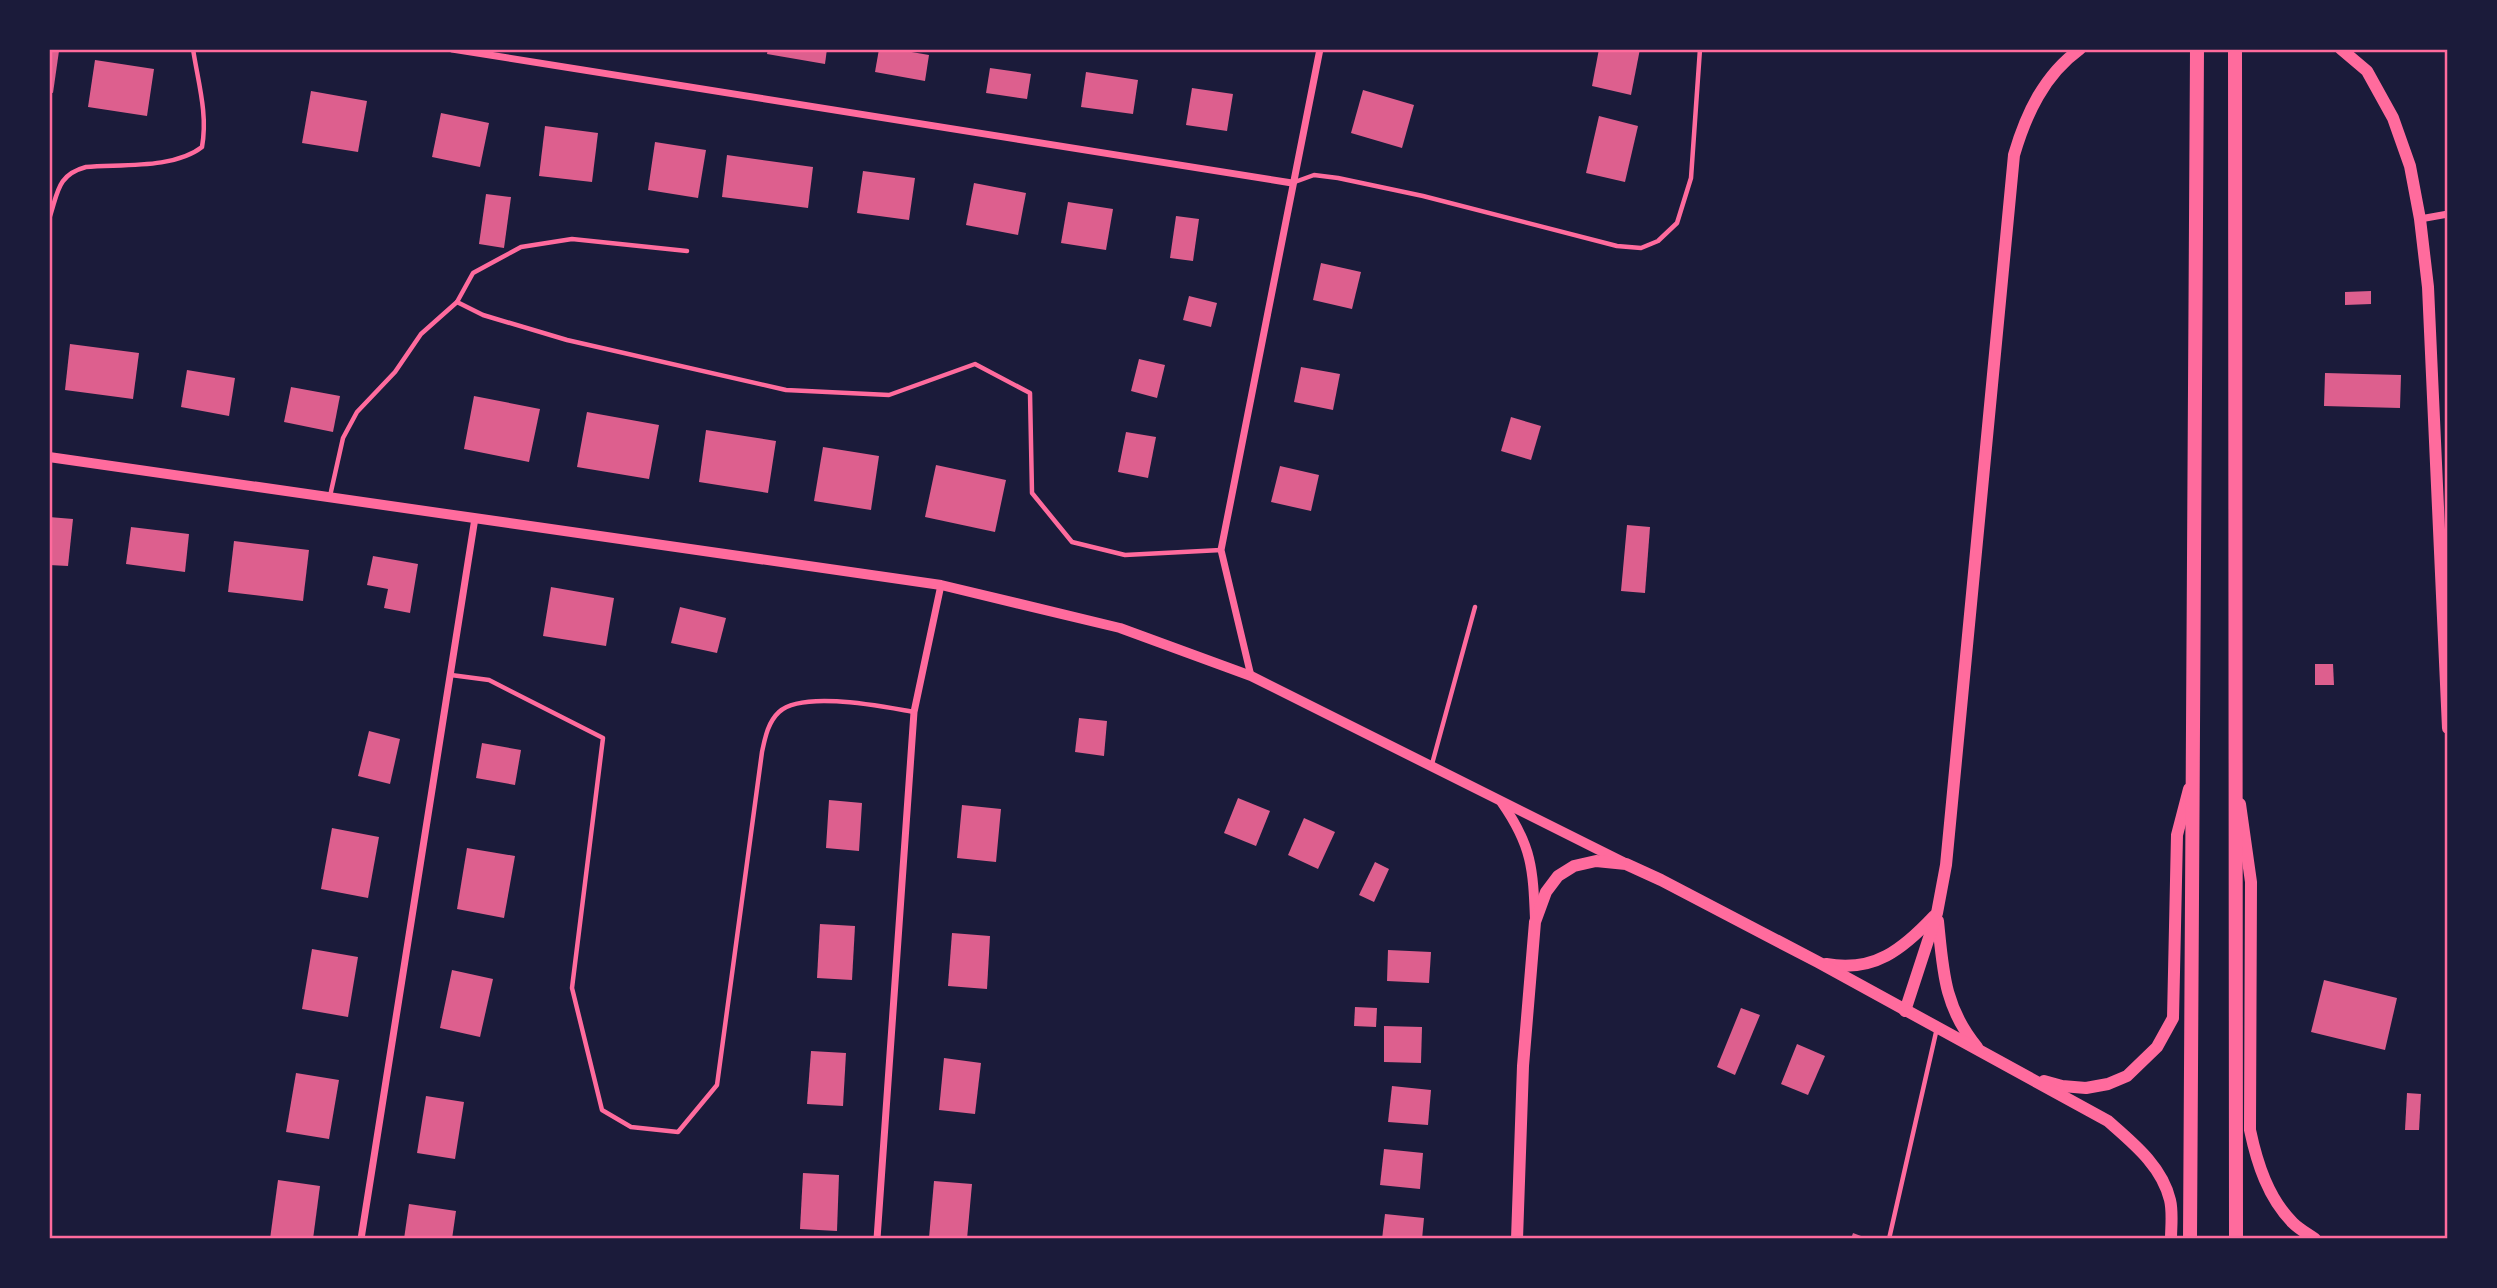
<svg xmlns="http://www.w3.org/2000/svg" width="2497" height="1288" font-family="'Work Sans',sans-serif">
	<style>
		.building { fill: #dd5f8e }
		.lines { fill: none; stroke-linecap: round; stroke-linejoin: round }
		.service { stroke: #ff6b9d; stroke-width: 4.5 }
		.minor { stroke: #ff6b9d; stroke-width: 7 }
		.tertiary { stroke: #ff6b9d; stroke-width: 10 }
		.secondary { stroke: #ff6b9d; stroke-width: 12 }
		.trunk { stroke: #ff6b9d; stroke-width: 14 }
		.neatline { fill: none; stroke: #ff6b9d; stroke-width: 2.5 }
	</style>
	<rect width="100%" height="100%" fill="#1b1b3a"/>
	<g class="building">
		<path d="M 49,49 L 59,51 L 53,93 L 49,92 Z"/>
		<path d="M 768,49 L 827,49 L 825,64 L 767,54 Z"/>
		<path d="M 879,49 L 894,49 L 929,55 L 925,81 L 875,72 Z"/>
		<path d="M 1599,49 L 1640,49 L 1631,95 L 1592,86 Z"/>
		<path d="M 95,60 L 154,69 L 147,116 L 88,107 Z"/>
		<path d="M 990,68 L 1031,74 L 1027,99 L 986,93 Z"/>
		<path d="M 1086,72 L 1138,80 L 1133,114 L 1081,107 Z"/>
		<path d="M 1192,88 L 1233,94 L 1227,131 L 1186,125 Z"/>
		<path d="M 1363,90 L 1414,105 L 1402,148 L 1351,133 Z"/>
		<path d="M 311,91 L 367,101 L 358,152 L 302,143 Z"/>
		<path d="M 441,113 L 489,123 L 480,167 L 432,157 Z"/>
		<path d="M 1599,116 L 1638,126 L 1625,182 L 1586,173 Z"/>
		<path d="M 545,126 L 598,133 L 592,182 L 539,176 Z"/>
		<path d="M 655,142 L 706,150 L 698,198 L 648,190 Z"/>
		<path d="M 727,155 L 813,167 L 808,208 L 722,197 Z"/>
		<path d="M 863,171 L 915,178 L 909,220 L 857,213 Z"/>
		<path d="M 974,183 L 1026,193 L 1018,235 L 966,225 Z"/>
		<path d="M 486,194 L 511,197 L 504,248 L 479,244 Z"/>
		<path d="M 1068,202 L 1113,209 L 1106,250 L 1061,243 Z"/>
		<path d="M 1176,216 L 1199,219 L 1193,261 L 1170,258 Z"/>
		<path d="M 1321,263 L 1361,272 L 1352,309 L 1313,300 Z"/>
		<path d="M 2371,291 L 2371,304 L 2345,305 L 2345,292 Z"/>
		<path d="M 1189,296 L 1217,303 L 1211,327 L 1183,320 Z"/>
		<path d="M 70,344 L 139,353 L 133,399 L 65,390 Z"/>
		<path d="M 1139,359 L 1165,365 L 1157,398 L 1131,391 Z"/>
		<path d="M 1301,367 L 1340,374 L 1333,410 L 1294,402 Z"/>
		<path d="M 187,370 L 235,378 L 229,416 L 181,407 Z"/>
		<path d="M 2325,373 L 2401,375 L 2400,408 L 2324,406 Z"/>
		<path d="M 291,387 L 340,396 L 333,432 L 284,422 Z"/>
		<path d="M 474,396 L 540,409 L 529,462 L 464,449 Z"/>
		<path d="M 587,412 L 659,425 L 649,479 L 577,467 Z"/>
		<path d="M 1511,417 L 1541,426 L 1531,460 L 1501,451 Z"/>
		<path d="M 706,430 L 776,441 L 768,493 L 699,482 Z"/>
		<path d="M 1126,432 L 1156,437 L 1148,478 L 1118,472 Z"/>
		<path d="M 823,447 L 879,456 L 871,510 L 814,501 Z"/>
		<path d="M 936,465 L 1006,480 L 995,532 L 925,517 Z"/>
		<path d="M 1280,466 L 1319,475 L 1311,511 L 1271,502 Z"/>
		<path d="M 49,517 L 73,519 L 68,566 L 49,565 Z"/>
		<path d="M 1627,525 L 1650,527 L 1645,593 L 1621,591 Z"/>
		<path d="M 131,527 L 189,534 L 185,572 L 126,564 Z"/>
		<path d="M 234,541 L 309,550 L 303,601 L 228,592 Z"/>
		<path d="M 373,556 L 418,564 L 410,613 L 384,608 L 388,589 L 367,585 Z"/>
		<path d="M 551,587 L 614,598 L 606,646 L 543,636 Z"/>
		<path d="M 680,607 L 726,618 L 717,653 L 671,643 Z"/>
		<path d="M 2315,664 L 2333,664 L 2334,685 L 2315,685 Z"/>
		<path d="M 1079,718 L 1107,721 L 1104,756 L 1075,752 Z"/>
		<path d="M 369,731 L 400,739 L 390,784 L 358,776 Z"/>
		<path d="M 482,743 L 521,750 L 515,785 L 476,778 Z"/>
		<path d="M 1238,798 L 1270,811 L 1256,846 L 1224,833 Z"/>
		<path d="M 829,800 L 862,803 L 859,851 L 826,848 Z"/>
		<path d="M 962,805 L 1001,809 L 996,862 L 957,858 Z"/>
		<path d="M 1304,818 L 1335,832 L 1318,869 L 1288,855 Z"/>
		<path d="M 332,828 L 379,837 L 368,898 L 321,889 Z"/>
		<path d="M 467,848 L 515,856 L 504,918 L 457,909 Z"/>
		<path d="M 1375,862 L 1389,869 L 1374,902 L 1359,895 Z"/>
		<path d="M 820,924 L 855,926 L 852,980 L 817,978 Z"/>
		<path d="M 952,933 L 990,936 L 987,989 L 948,986 Z"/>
		<path d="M 312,949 L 358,957 L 348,1017 L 302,1009 Z"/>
		<path d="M 1388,950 L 1431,952 L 1429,983 L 1387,981 Z"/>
		<path d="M 452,970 L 493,979 L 480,1037 L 440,1028 Z"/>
		<path d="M 2324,980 L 2397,998 L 2385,1050 L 2311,1032 Z"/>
		<path d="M 1355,1007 L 1377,1008 L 1376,1027 L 1354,1026 Z"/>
		<path d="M 1741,1008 L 1760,1015 L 1735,1075 L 1717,1067 Z"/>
		<path d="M 1384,1026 L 1422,1027 L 1421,1063 L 1384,1062 Z"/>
		<path d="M 1797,1044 L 1825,1056 L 1808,1095 L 1781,1084 Z"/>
		<path d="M 811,1051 L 846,1053 L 843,1106 L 807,1104 Z"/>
		<path d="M 944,1058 L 981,1063 L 975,1114 L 939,1110 Z"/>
		<path d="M 296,1073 L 339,1080 L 329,1139 L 286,1132 Z"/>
		<path d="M 1392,1086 L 1431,1090 L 1428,1125 L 1388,1122 Z"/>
		<path d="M 2407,1093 L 2421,1094 L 2419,1130 L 2405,1130 Z"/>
		<path d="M 426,1096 L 464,1102 L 455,1159 L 417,1153 Z"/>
		<path d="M 1384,1149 L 1423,1153 L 1420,1189 L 1380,1185 Z"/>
		<path d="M 803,1173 L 839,1175 L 837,1231 L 800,1229 Z"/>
		<path d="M 278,1180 L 320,1186 L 313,1239 L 270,1239 Z"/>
		<path d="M 934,1181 L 972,1184 L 967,1239 L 929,1238 Z"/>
		<path d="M 409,1204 L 456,1211 L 452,1239 L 404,1239 Z"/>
		<path d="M 1385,1214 L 1424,1218 L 1422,1239 L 1382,1239 Z"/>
		<path d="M 1853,1233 L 1869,1239 L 1851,1239 Z"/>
	</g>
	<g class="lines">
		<g class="service">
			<path d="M 1292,183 L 1314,175 L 1338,178 L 1423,196 L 1617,246 L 1641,248 L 1658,241 L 1677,223 L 1691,178 L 1700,49"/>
			<path d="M 49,219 C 58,194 56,175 86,167 C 121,164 174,169 202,147 C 208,114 198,82 193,49"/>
			<path d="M 457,302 L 483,315 L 567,340 L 786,390 L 889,395 L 975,364 L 1030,393 L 1032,493 L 1072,542 L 1125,555 L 1221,550"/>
			<path d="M 330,496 L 343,438 L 357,412 L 395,372 L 421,334 L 457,302 L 473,273 L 521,247 L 572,239 L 687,251"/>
			<path d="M 451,675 L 489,680 L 603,738 L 572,988 L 602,1110 L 631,1127 L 678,1132 L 717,1085 L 762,752 C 765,738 768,722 779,712 C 803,690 884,707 914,712"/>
			<path d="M 1432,764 L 1475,607"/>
			<path d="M 1889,1239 L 1937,1028"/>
		</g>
		<g class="minor">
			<path d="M 452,49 L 1292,183"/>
			<path d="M 2420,219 L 2448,214"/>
			<path d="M 1251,676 L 1221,550 L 1320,49"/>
			<path d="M 361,1239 L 475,518"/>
			<path d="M 877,1239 L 914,712 L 941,585"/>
		</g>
		<g class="tertiary">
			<path d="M 49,457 L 941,585 L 1120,628 L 1251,676 L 1623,862"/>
			<path d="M 1502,803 C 1532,846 1533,869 1535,919"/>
		</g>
		<g class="secondary">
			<path d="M 2341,49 L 2367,71 L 2393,118 L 2410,166 L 2420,219 L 2428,287 L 2448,728"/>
			<path d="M 2240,804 L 2251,882 L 2250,1130 C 2257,1163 2268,1198 2293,1223 C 2299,1229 2308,1234 2315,1239"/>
			<path d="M 1938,921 C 1943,971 1944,1007 1977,1047"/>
			<path d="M 1826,964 C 1874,973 1903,949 1934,916"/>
			<path d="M 1905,1011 L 1937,913 L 1946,865 L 2014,155 C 2026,114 2044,75 2080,49"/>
			<path d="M 2044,1081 L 2062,1086 L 2086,1088 L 2108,1084 L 2127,1076 L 2157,1047 L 2173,1018 L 2177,835 L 2189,789"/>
			<path d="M 1517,1239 L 1523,1066 L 1535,922 L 1546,892 L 1558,876 L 1574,866 L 1596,861 L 1626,864 L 1661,880 L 1818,962 L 2108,1121 C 2133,1143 2162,1166 2170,1200 C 2173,1212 2171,1227 2171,1239"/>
		</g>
		<g class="trunk">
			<path d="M 2235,49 L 2236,1239"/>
			<path d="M 2190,1239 L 2197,49"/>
		</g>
	</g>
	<rect width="2497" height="1288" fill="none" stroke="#1b1b3a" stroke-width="102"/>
	<rect x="51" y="51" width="2395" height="1186" class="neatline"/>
</svg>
